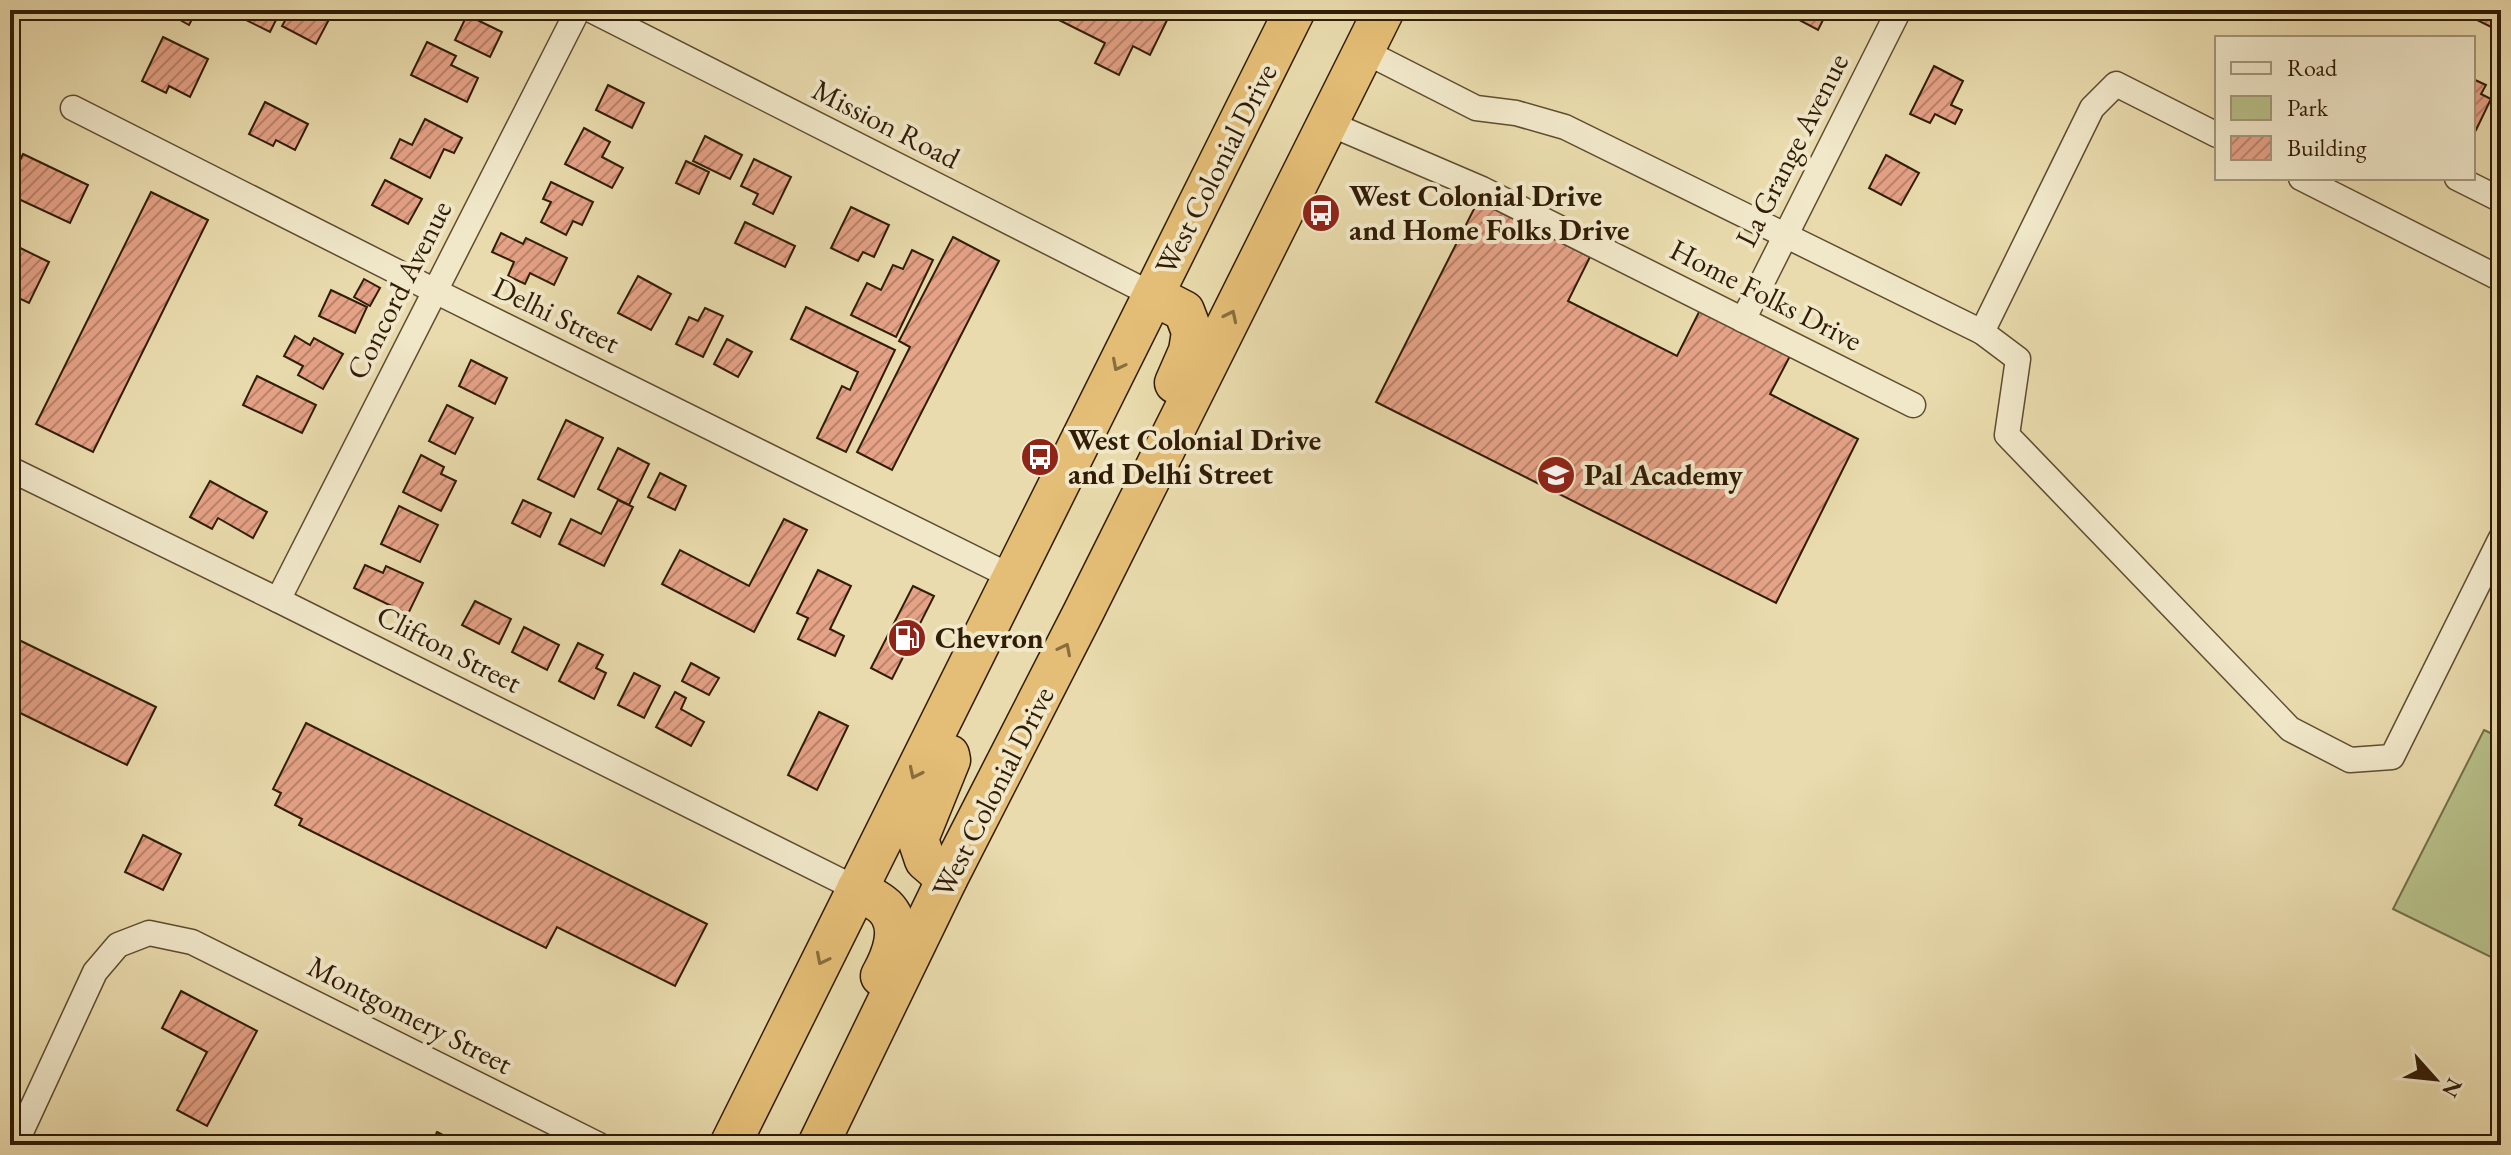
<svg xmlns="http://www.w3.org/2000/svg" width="2511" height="1155" font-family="'EB Garamond',serif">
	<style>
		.green { fill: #b7c089; stroke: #746e48; stroke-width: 2 }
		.building { fill: url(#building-hatch); stroke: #311c06; stroke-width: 2 }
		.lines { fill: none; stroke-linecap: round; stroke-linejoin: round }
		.minor-casing { stroke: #5f4c30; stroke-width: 27 }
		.trunk-casing { stroke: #311c06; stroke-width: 43 }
		.minor { stroke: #f1e8ca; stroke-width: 24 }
		.trunk { stroke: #e4be76; stroke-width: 40 }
		.oneway { stroke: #8a6d3e }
		.labels { text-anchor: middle; stroke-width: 8; stroke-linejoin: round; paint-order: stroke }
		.street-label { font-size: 30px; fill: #311c06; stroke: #f1e8ca }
		.poi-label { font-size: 30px; font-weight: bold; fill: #311c06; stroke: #f1e8ca; text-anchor: start }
	</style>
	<defs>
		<pattern id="building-hatch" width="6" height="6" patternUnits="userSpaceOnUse" patternTransform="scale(2)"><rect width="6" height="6" fill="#e6a287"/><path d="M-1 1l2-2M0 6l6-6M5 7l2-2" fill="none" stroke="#bb836c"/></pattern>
	</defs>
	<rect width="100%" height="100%" fill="#e9dbad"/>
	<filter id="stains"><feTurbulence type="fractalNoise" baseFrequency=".0025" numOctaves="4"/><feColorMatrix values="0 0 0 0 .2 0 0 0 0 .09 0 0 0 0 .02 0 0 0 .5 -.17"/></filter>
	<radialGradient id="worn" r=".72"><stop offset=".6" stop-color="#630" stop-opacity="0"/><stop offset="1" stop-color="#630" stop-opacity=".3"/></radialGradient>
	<path class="green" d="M 2484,730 L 2501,738 L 2501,962 L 2393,909 Z"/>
	<g class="building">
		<path d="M 174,10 L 197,10 L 189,25 L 171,15 Z"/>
		<path d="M 236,10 L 281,10 L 270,32 L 234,14 Z"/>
		<path d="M 291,10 L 334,10 L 316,44 L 282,26 Z"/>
		<path d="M 1039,10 L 1172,10 L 1150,55 L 1133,46 L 1119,75 L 1095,63 L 1105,43 Z"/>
		<path d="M 1793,10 L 1828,10 L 1818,30 L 1790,15 Z"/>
		<path d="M 2474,10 L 2501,10 L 2501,32 L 2471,17 Z"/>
		<path d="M 467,15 L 502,32 L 490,57 L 455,40 Z"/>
		<path d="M 163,37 L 208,59 L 190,97 L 169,86 L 166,93 L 142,81 Z"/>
		<path d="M 427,42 L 456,56 L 451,65 L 478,78 L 467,102 L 411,75 Z"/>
		<path d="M 1934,66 L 1963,81 L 1951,105 L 1962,110 L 1955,124 L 1935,114 L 1930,123 L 1910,114 Z"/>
		<path d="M 2473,79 L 2486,85 L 2481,94 L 2491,99 L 2476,130 L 2473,128 Z"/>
		<path d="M 608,85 L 644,103 L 632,128 L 596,110 Z"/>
		<path d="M 265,102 L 308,124 L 295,150 L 276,140 L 273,146 L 249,134 Z"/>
		<path d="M 425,119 L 462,138 L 454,153 L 444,149 L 430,178 L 391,158 L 400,139 L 412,145 Z"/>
		<path d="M 584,128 L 610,142 L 602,157 L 623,168 L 612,188 L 565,164 Z"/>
		<path d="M 705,136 L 742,155 L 730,179 L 693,161 Z"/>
		<path d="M 23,154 L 88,185 L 70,223 L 10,195 L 10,180 Z"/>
		<path d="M 1886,155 L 1919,173 L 1901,205 L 1869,188 Z"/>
		<path d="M 754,159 L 791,177 L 773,214 L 753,204 L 758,194 L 741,186 Z"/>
		<path d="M 686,161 L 709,172 L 699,194 L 676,183 Z"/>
		<path d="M 385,180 L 422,199 L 408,224 L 372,205 Z"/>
		<path d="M 551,182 L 593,202 L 582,225 L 573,221 L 566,235 L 541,222 L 551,202 L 543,199 Z"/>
		<path d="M 151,192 L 208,220 L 93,452 L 36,424 Z"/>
		<path d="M 1478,201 L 1590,257 L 1568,301 L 1677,356 L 1700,310 L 1790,356 L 1770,394 L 1858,439 L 1776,603 L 1376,402 Z"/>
		<path d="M 851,207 L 889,225 L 874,257 L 863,252 L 858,261 L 831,248 Z"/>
		<path d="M 745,222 L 795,246 L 785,267 L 735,243 Z"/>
		<path d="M 501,233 L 523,244 L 526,238 L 567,258 L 554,285 L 530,273 L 525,284 L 508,276 L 514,262 L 492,252 Z"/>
		<path d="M 953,237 L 999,261 L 892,470 L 857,452 L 910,347 L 899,341 Z"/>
		<path d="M 10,243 L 49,262 L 29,303 L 10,294 Z"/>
		<path d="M 912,250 L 933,260 L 896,337 L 851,315 L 867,283 L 881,290 L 893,265 L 903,269 Z"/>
		<path d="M 638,276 L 671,294 L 651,330 L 618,313 Z"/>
		<path d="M 364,279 L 380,288 L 370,306 L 354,297 Z"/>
		<path d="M 331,290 L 367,307 L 355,333 L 319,316 Z"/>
		<path d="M 806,307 L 895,350 L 846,452 L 817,438 L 842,386 L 850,390 L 858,372 L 791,339 Z"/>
		<path d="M 705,308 L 723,316 L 703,357 L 676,344 L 689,317 L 698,321 Z"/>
		<path d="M 295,336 L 310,345 L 314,338 L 343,354 L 323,389 L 298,375 L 303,366 L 284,356 Z"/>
		<path d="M 727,339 L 752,352 L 738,377 L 714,364 Z"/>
		<path d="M 471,360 L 507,378 L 495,404 L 459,386 Z"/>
		<path d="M 257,376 L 316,405 L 302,433 L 243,405 Z"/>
		<path d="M 447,405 L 473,418 L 455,454 L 429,441 Z"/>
		<path d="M 566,420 L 603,438 L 574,497 L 538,479 Z"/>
		<path d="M 618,448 L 649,464 L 629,505 L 598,489 Z"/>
		<path d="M 421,455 L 444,467 L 441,474 L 456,481 L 441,511 L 403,492 Z"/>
		<path d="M 660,473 L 686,486 L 675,510 L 648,497 Z"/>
		<path d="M 210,481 L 267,512 L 253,538 L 218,518 L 212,529 L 190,517 Z"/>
		<path d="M 523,500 L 551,513 L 540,537 L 512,523 Z"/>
		<path d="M 618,500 L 633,507 L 604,566 L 559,544 L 571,519 L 601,534 Z"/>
		<path d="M 399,506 L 438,525 L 420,562 L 381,544 Z"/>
		<path d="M 784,519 L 807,530 L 754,632 L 662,584 L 680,550 L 749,586 Z"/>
		<path d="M 365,565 L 383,573 L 386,566 L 423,583 L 408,614 L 354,588 Z"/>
		<path d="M 818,570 L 851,586 L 830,629 L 844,636 L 835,656 L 798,639 L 808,618 L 797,613 Z"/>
		<path d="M 913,586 L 934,596 L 892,679 L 871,668 Z"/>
		<path d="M 475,601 L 511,619 L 499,644 L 462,625 Z"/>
		<path d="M 524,627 L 559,645 L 547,670 L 512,652 Z"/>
		<path d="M 19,640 L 156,707 L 127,765 L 10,708 L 10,658 Z"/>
		<path d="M 578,643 L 603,655 L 596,668 L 606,673 L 594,699 L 559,681 Z"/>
		<path d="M 691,663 L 719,678 L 709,695 L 682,681 Z"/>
		<path d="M 634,673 L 660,686 L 644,718 L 618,705 Z"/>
		<path d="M 675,692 L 686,698 L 681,709 L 704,722 L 691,746 L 656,727 Z"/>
		<path d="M 819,712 L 848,726 L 817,790 L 788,775 Z"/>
		<path d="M 306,723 L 707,924 L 675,986 L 557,927 L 546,948 L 299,825 L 302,819 L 275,805 L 281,793 L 273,789 Z"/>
		<path d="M 143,835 L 181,854 L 163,890 L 125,872 Z"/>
		<path d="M 181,991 L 257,1031 L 207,1126 L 177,1110 L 207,1052 L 162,1028 Z"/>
		<path d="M 437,1132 L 462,1145 L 431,1145 Z"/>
	</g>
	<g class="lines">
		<defs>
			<g id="minor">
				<path d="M 591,10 L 1153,295"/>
				<path d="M 1364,51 L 1476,108 L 1516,113 L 1565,127 L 1982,332 L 2018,359 L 2007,435 L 2290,729 L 2350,760 L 2392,757 L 2501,538"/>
				<path d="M 73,108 L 435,291 L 1012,577"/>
				<path d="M 1328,123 L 1482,189 L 1913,405"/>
				<path d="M 2301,178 L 2501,279"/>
				<path d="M 2457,178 L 2501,200"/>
				<path d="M 1743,320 L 1899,10"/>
				<path d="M 1982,332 L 2092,108 L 2116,84 L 2217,135"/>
				<path d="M 10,469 L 278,600 L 857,889"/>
				<path d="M 278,600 L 578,10"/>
				<path d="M 15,1145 L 95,972 L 118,945 L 149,933 L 192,942 L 599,1145"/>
			</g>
			<g id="trunk">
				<path d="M 1153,295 L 1184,311 L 1192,332 L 1189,351 L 1175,383"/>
				<path d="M 947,879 L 925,860 L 918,839 L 950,760 L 949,755"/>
				<path d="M 857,889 C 866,895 878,900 885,907 C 904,926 892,956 881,976"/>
				<path d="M 730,1145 L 1295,10"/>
				<path d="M 818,1145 L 947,879 L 1083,613 L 1384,10"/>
			</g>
		</defs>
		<use href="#minor" class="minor-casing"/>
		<use href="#trunk" class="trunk-casing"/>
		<use href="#minor" class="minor"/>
		<use href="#trunk" class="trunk"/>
	</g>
	<defs><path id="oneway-chevron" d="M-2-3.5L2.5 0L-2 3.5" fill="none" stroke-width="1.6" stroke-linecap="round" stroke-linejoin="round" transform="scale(2)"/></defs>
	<g class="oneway">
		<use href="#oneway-chevron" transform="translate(1231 316) rotate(-64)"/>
		<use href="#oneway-chevron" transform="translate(1118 365) rotate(117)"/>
		<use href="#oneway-chevron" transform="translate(1065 649) rotate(-63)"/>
		<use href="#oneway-chevron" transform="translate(915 773) rotate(116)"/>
		<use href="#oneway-chevron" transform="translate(822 959) rotate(117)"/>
	</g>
	<defs>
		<symbol id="bus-disc" viewBox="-11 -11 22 22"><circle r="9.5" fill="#8f2418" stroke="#f1e8ca"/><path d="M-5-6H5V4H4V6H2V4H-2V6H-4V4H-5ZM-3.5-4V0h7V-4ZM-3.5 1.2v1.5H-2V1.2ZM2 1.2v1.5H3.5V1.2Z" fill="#fff"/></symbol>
		<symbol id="school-disc" viewBox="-11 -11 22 22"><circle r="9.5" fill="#8f2418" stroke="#f1e8ca"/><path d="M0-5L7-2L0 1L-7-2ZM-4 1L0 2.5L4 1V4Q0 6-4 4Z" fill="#fff"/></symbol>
		<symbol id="fuel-disc" viewBox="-11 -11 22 22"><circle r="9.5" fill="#8f2418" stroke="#f1e8ca"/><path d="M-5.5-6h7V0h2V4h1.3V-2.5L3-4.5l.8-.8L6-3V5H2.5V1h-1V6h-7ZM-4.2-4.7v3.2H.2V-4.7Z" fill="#fff"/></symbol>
	</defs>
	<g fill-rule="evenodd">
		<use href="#bus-disc" x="1299" y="191" width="44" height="44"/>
		<use href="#bus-disc" x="1018" y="435" width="44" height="44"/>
		<use href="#school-disc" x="1534" y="453" width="44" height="44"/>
		<use href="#fuel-disc" x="885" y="616" width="44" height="44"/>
	</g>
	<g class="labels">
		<g class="street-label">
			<text transform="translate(886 124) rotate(27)" y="10">Mission Road</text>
			<text transform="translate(1792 150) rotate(-63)" y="10">La Grange Avenue</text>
			<text transform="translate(1216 169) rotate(-63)" y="10">West Colonial Drive</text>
			<text transform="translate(399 290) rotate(-63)" y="10">Concord Avenue</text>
			<text transform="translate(1766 295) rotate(27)" y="10">Home Folks Drive</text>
			<text transform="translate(556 315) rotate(26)" y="10">Delhi Street</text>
			<text transform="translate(449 649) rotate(27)" y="10">Clifton Street</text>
			<text transform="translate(993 792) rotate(-63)" y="10">West Colonial Drive</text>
			<text transform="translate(410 1015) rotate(27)" y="10">Montgomery Street</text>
		</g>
		<g class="poi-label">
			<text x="1349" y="206">West Colonial Drive<tspan x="1349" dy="34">and Home Folks Drive</tspan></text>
			<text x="1068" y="450">West Colonial Drive<tspan x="1068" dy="34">and Delhi Street</tspan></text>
			<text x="1584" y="485">Pal Academy</text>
			<text x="935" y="648">Chevron</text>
		</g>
	</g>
	<rect width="2511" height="1155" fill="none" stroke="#e9dbad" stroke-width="40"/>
	<rect x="12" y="12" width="2487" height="1131" fill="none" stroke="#311c06" stroke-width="4"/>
	<rect x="20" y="20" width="2471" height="1115" fill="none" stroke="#311c06" stroke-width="2"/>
	<rect x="2215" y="36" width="260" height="144" fill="#f1e8ca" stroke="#a4967c" stroke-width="2"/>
	<rect x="2231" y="62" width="40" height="12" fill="#f1e8ca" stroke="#a4967c" stroke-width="2"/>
	<text x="2287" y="76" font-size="24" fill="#311c06">Road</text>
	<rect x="2231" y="96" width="40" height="24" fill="#b7c089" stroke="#a4967c" stroke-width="2"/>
	<text x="2287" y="116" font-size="24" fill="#311c06">Park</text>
	<rect x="2231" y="136" width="40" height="24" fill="url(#building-hatch)" stroke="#a4967c" stroke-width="2"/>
	<text x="2287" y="156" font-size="24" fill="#311c06">Building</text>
	<g transform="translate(2435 1079) rotate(117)" stroke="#f1e8ca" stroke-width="6" paint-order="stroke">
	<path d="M0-6L14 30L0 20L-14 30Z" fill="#311c06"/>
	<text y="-12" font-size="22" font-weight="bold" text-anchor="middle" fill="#311c06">N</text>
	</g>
	<rect width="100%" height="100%" filter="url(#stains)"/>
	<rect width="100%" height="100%" fill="url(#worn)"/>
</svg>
